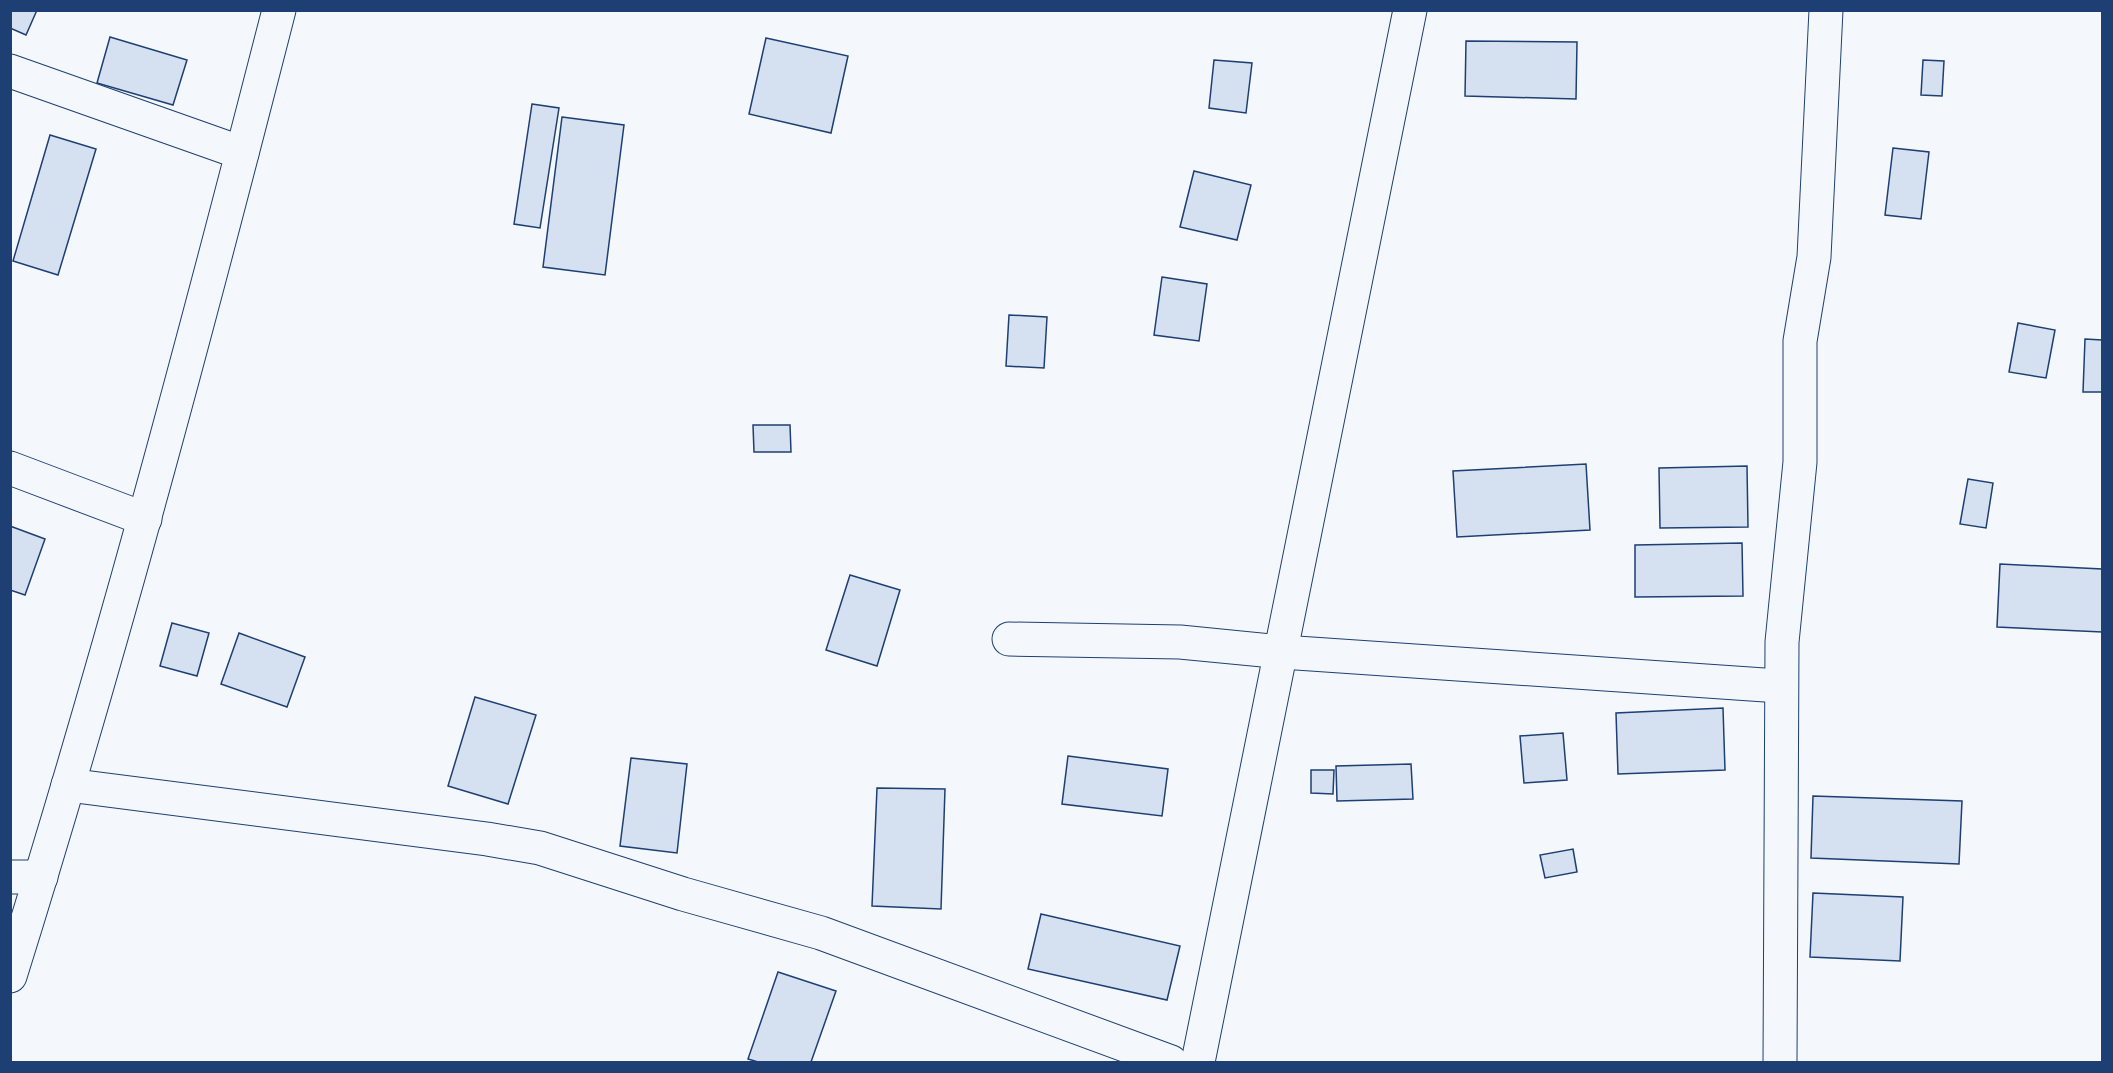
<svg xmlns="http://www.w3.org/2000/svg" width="2113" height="1073" font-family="Karla,sans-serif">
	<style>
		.building { fill: #d5e0f0; stroke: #1d3f73; stroke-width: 1.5 }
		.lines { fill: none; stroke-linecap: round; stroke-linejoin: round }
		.minor-casing { stroke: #1d3f73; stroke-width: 35 }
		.minor { stroke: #f4f7fb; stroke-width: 33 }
	</style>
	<rect width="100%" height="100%" fill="#f4f7fb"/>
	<g class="building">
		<path d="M 10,10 L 37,10 L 26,35 L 10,28 Z"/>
		<path d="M 110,37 L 187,60 L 173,105 L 97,83 Z"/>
		<path d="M 766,38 L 848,56 L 831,133 L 749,114 Z"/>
		<path d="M 1466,41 L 1577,42 L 1576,99 L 1465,96 Z"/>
		<path d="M 1214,60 L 1252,63 L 1246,113 L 1209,108 Z"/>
		<path d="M 1923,60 L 1944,61 L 1942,96 L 1921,95 Z"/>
		<path d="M 532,104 L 559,108 L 540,228 L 514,224 Z"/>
		<path d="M 562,117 L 624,125 L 605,275 L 543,267 Z"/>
		<path d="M 50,135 L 96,149 L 58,275 L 13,261 Z"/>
		<path d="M 1893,148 L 1929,152 L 1921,219 L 1885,215 Z"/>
		<path d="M 1194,171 L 1251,185 L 1237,240 L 1180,227 Z"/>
		<path d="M 1162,277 L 1207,284 L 1199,341 L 1154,335 Z"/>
		<path d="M 1009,315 L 1047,317 L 1044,368 L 1006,366 Z"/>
		<path d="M 2018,323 L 2055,330 L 2046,378 L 2009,372 Z"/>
		<path d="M 2085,339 L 2102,340 L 2102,392 L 2083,392 Z"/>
		<path d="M 753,425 L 790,425 L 791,452 L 754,452 Z"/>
		<path d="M 1586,464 L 1590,530 L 1457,537 L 1453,471 Z"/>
		<path d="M 1747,466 L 1748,527 L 1660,528 L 1659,468 Z"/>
		<path d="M 1968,479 L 1993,483 L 1986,528 L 1960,524 Z"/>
		<path d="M 10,526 L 45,539 L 25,595 L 10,590 Z"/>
		<path d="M 1742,543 L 1743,596 L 1635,597 L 1635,545 Z"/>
		<path d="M 2000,564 L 2102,569 L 2102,632 L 1997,627 Z"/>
		<path d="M 850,575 L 900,590 L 877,666 L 826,650 Z"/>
		<path d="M 172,623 L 209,633 L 197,676 L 160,666 Z"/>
		<path d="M 239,633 L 305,657 L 287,707 L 221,684 Z"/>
		<path d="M 475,697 L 536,715 L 508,804 L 448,786 Z"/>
		<path d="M 1723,708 L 1725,770 L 1618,774 L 1616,713 Z"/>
		<path d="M 1563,733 L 1567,780 L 1524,783 L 1520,736 Z"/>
		<path d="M 1068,756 L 1168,769 L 1162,816 L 1062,804 Z"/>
		<path d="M 631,758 L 687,764 L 677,853 L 620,846 Z"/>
		<path d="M 1411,764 L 1413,799 L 1337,801 L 1336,766 Z"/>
		<path d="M 1311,770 L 1334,770 L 1333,794 L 1311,793 Z"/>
		<path d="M 877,788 L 945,789 L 941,909 L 872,906 Z"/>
		<path d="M 1813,796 L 1962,801 L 1959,864 L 1811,858 Z"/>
		<path d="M 1573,849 L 1577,872 L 1545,878 L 1540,855 Z"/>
		<path d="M 1813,893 L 1903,897 L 1900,961 L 1810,957 Z"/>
		<path d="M 1041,914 L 1180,946 L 1167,1000 L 1028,969 Z"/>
		<path d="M 778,972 L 836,991 L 811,1062 L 758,1062 L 748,1059 Z"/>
	</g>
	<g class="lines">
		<defs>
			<g id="minor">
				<path d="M 10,71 L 242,153"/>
				<path d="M 10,468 L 145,519"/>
				<path d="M 1009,639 L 1180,642 L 1282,652 L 1780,686"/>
				<path d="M 68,785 L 487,839 L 540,848 L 683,894 L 821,933 L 1171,1062"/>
				<path d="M 10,877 L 41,877"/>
				<path d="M 10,976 C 110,657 196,334 279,10"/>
				<path d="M 1198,1062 L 1410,10"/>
				<path d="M 1780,1062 L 1782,642 L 1800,462 L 1800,341 L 1814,257 L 1826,10"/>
			</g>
		</defs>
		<use href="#minor" class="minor-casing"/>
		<use href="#minor" class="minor"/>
	</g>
	<rect width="2113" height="1073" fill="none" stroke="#1d3f73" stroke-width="24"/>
</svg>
